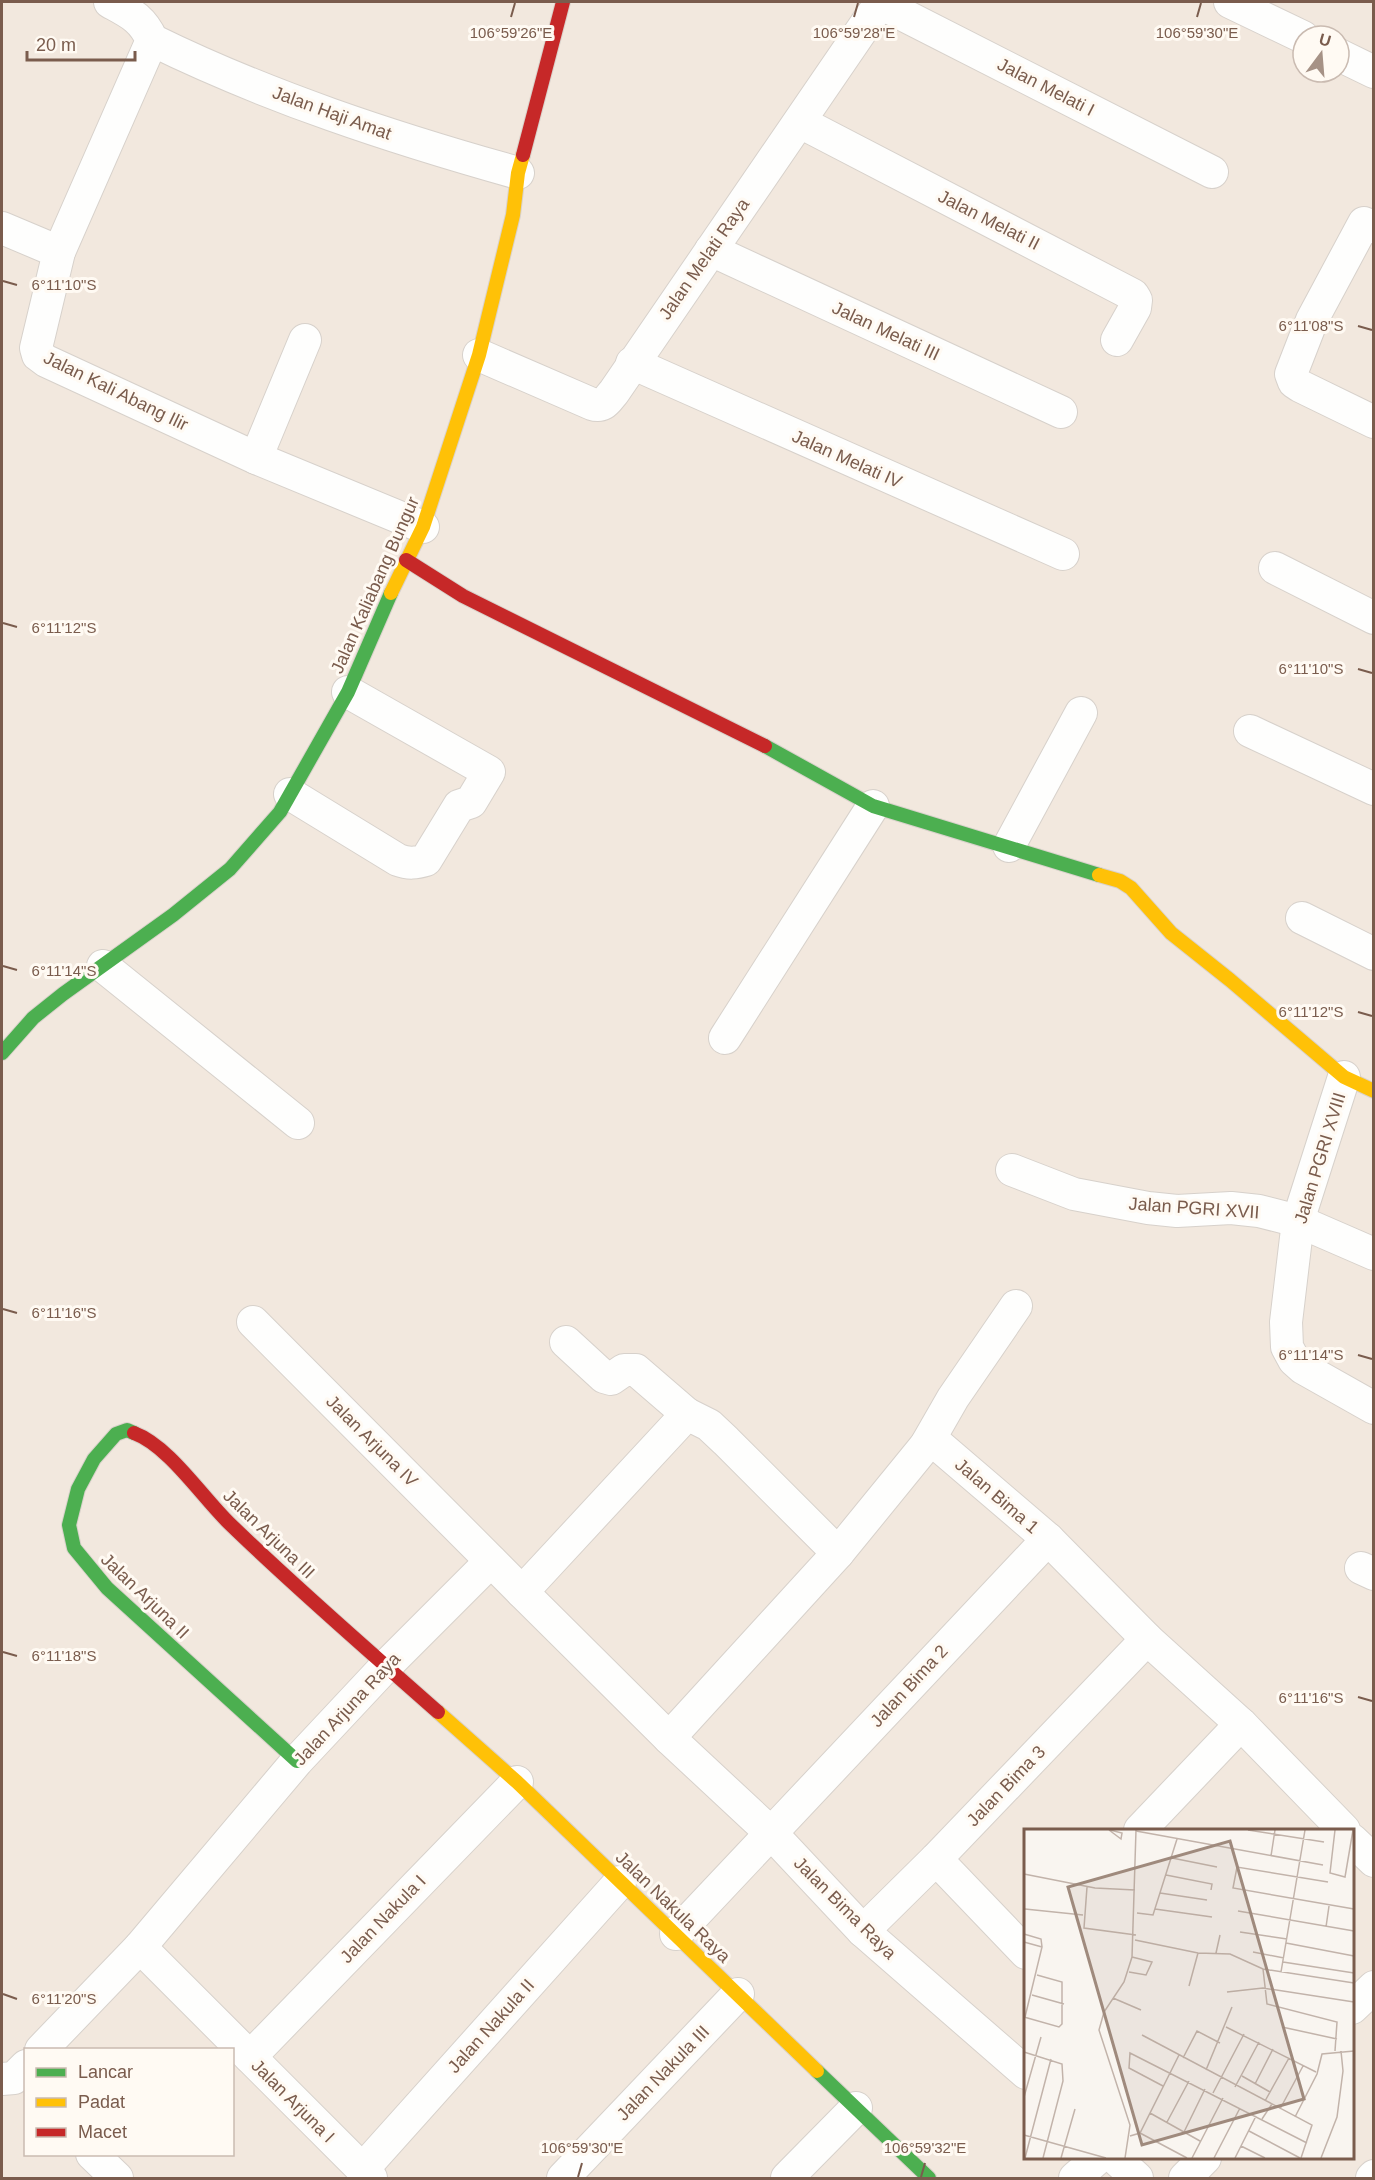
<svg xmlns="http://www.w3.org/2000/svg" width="1375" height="2180" font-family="Helvetica,sans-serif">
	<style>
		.residential { fill: #f2e8de; fill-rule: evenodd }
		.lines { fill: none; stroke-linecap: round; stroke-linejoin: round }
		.street-casing { stroke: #d7d1cb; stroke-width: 34 }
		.fast-casing { stroke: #d9d2cb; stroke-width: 16 }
		.slow-casing { stroke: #d9d2cb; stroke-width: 16 }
		.jam-casing { stroke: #d9d2cb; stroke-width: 16 }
		.street { stroke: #fefefd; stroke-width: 32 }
		.fast { stroke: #4caf50; stroke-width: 14 }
		.slow { stroke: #ffc107; stroke-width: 14 }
		.jam { stroke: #c62828; stroke-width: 14 }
		.ticks { fill: none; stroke: #7a5c4d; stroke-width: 2 }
		.labels { text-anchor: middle; stroke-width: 6; stroke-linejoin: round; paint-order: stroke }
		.street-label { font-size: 18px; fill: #7a5c4d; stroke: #fffaf3 }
		.inset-road { fill: none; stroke: #c2b3aa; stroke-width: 1.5 }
		.view { fill: #9f8a7d; fill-opacity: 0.15; stroke: #9f8a7d; stroke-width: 3 }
		.inset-edge { fill: none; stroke: #7a5c4d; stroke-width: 3 }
		.ticks-label { font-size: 15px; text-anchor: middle; fill: #7a5c4d; stroke: #fffaf3; stroke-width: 6; stroke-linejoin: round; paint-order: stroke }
	</style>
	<rect width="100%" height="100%" fill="#f9f5f0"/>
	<path class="residential" d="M 2,2 L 1373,2 L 1373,2178 L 2,2178 ZM 1303,36 L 1339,36 L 1339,72 L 1303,72 ZM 1026,1830 L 1352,1830 L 1352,2158 L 1026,2158 ZM 26,2050 L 232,2050 L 232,2154 L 26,2154 Z"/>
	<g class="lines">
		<defs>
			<g id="street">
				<path d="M 110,2 C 130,13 142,18 152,40 L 59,252 L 36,348 L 38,355 L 46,361 L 256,458 L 423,527"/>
				<path d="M 1230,2 L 1303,37"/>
				<path d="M 880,3 L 1212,172"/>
				<path d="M 152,40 C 268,97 393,138 518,173"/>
				<path d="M 1339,55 L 1374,72"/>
				<path d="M 800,122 L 1133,295 L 1136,300 L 1135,308 L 1117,340"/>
				<path d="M 1374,227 L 1364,223 L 1312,320 L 1291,374 L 1294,382 L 1300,386 L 1374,422"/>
				<path d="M 2,228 L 59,252"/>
				<path d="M 711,250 L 1061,412"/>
				<path d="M 479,355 L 592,404 C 604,408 607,400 614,392 L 881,2"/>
				<path d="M 632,363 L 1063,554"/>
				<path d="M 256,458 L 305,340"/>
				<path d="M 1275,568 L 1374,618"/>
				<path d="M 1250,731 L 1374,789"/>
				<path d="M 290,794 L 398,860 C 409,864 416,863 426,860 L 459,806 L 471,802 L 489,772 L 348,692"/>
				<path d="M 1009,846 L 1081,713"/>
				<path d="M 1302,918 L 1374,954"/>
				<path d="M 103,966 L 298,1123"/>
				<path d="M 725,1038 L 873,806"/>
				<path d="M 1344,1077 L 1298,1221 L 1286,1322 L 1287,1347 L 1294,1360 L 1303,1368 L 1374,1408"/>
				<path d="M 1012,1170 L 1074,1194 L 1148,1208 L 1177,1211 L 1231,1208 L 1259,1211 L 1298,1221 L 1374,1254"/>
				<path d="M 253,1322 L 522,1592 L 669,1738 L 771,1833 L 863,1931 L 1026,2073"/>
				<path d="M 566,1342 L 604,1377 L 611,1379 L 624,1370 L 636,1370 L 687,1414"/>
				<path d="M 926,1445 L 931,1442 L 937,1444 L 1048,1539 L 1147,1639 L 1241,1724 L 1344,1830"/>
				<path d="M 1361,1568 L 1374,1574"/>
				<path d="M 522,1592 L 687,1414 L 709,1425 L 726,1441 L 838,1553"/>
				<path d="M 669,1738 L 838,1553 L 926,1445 L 953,1398 L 1016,1306"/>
				<path d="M 1140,1830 L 1241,1724"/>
				<path d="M 1352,1840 L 1374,1861"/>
				<path d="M 936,1859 L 1026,1953"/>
				<path d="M 863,1931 L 936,1859 L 1147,1639"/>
				<path d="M 676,1934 L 1048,1539"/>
				<path d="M 140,1947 L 371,2178"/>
				<path d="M 1352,2008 L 1374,1987"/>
				<path d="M 41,2050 L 140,1947 L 297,1761 L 385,1667 L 491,1561"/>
				<path d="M 250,2057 L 517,1782"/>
				<path d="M 2,2079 L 14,2078 L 26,2066"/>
				<path d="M 92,2154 L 117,2178"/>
				<path d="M 1115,2158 L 1137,2178"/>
				<path d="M 362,2170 L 620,1882"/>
				<path d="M 563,2178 L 738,1994"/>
				<path d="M 787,2178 L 856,2108"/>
				<path d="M 1075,2178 L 1098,2158"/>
				<path d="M 1185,2178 L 1205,2158"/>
				<path d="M 1372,2178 L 1374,2176"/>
			</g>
			<g id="fast">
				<path d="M 765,746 L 873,806 L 1099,875"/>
				<path d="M 2,1053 L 33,1018 L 63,994 L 173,915 L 230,869 L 280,812 L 348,692 L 391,593"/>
				<path d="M 134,1433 L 127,1430 L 116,1434 L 94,1459 L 78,1489 L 69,1525 L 74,1548 L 107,1588 L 297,1761"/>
				<path d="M 817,2071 L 929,2178"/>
			</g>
			<g id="slow">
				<path d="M 391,593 L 423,527 L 479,355 L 513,215 L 518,173 L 523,155"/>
				<path d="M 1099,875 L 1120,881 L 1131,888 L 1171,933 L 1230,980 L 1344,1077 L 1374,1091"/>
				<path d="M 438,1712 L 517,1782 L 817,2071"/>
			</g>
			<g id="jam">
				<path d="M 523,155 L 563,2"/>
				<path d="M 406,560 L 463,596 L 765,746"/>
				<path d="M 134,1433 C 169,1446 202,1497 230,1524 C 297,1589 368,1650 438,1712"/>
			</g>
		</defs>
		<use href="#street" class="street-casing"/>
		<use href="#fast" class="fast-casing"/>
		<use href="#slow" class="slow-casing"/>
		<use href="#jam" class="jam-casing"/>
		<use href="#street" class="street"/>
		<use href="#fast" class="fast"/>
		<use href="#slow" class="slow"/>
		<use href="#jam" class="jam"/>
	</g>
	<path class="ticks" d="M 511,17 L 515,3M 854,17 L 858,3M 1197,17 L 1201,3M 3,281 L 17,285M 1358,326 L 1372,330M 3,623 L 17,627M 1358,669 L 1372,673M 3,966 L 17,970M 1358,1012 L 1372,1016M 3,1309 L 17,1313M 1358,1355 L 1372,1359M 3,1652 L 17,1656M 1358,1697 L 1372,1701M 3,1994 L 17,1999M 578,2177 L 582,2163M 921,2177 L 925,2163"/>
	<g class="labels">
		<g class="street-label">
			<text transform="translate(1046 87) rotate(27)" y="6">Jalan Melati I</text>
			<text transform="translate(332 113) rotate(20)" y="6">Jalan Haji Amat</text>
			<text transform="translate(989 220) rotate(27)" y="6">Jalan Melati II</text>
			<text transform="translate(704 259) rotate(-55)" y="6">Jalan Melati Raya</text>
			<text transform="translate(886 331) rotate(25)" y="6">Jalan Melati III</text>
			<text transform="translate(116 391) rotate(26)" y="6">Jalan Kali Abang Ilir</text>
			<text transform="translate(847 459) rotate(24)" y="6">Jalan Melati IV</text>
			<text transform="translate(375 585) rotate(-66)" y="6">Jalan Kaliabang Bungur</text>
			<text transform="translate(1320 1158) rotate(-73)" y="6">Jalan PGRI XVIII</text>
			<text transform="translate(1194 1208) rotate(4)" y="6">Jalan PGRI XVII</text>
			<text transform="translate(372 1441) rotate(45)" y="6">Jalan Arjuna IV</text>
			<text transform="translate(997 1496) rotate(41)" y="6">Jalan Bima 1</text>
			<text transform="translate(269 1534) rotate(44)" y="6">Jalan Arjuna III</text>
			<text transform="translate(145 1596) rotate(44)" y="6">Jalan Arjuna II</text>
			<text transform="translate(909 1686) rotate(-47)" y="6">Jalan Bima 2</text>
			<text transform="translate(347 1709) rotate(-47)" y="6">Jalan Arjuna Raya</text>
			<text transform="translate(1006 1786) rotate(-46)" y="6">Jalan Bima 3</text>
			<text transform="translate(673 1907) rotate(44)" y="6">Jalan Nakula Raya</text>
			<text transform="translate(845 1908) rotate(45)" y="6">Jalan Bima Raya</text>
			<text transform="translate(383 1919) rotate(-46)" y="6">Jalan Nakula I</text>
			<text transform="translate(491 2026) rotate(-48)" y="6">Jalan Nakula II</text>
			<text transform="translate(663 2073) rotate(-46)" y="6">Jalan Nakula III</text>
			<text transform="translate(293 2101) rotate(45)" y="6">Jalan Arjuna I</text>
		</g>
	</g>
	<g transform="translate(1024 1829)">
		<rect width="330" height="330" fill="#f9f5f0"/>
		<path class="inset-road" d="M 85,1 L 97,10 L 98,4 L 86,1M 224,1 L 300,13M 311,1 L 306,44 L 321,48 L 329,1M 112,2 L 299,36M 247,27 L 251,1M 148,29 L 193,38M 0,45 L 71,59 L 111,61M 142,46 L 188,55 L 187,61M 304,53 L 213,38 L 209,59 L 330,80M 63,58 L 60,99 L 112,106M 136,64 L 183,71M 1,80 L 59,86M 131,80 L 188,88M 214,82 L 330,102M 113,84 L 129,86 L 153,10M 302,98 L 305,77M 216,103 L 263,110M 0,105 L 17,110 L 18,118 L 1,188M 111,111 L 174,124 L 206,125 L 239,140 L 330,154M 0,113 L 18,118M 262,114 L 330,127M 229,123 L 260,129M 192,124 L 196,106M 259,133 L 330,144M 239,140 L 243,175 L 313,193 L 311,222M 105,143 L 122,146 L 128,133 L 108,128M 257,143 L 281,1M 165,157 L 174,124M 203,163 L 239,159 L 330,173M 8,166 L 40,175M 89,169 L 117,181M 0,188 L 35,198 L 38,195 L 38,153 L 13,146M 202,198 L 292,243M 258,198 L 313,210M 118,206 L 288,296 L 277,329M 0,223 L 38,235 L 39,252 L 19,329M 159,229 L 173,202 L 196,214M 182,241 L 208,178M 218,247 L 246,263M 231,255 L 249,220M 139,257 L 105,239 L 106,224 L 283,314M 211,258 L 235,213M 189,264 L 220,205M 0,268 L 17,208M 241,272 L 265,229M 256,280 L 279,237M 126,284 L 176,312M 271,288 L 293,245 L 298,225 L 330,222M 238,290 L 248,275M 143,293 L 165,252M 225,302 L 276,329M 160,303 L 181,260M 116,304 L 163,329M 0,306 L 82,329M 106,307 L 116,304 L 155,226M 217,317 L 241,329M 1,329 L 27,230M 37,329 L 51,280M 101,329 L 106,296 L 75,201 L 80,183 L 100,153 L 108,128 L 112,1M 168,329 L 199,269M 190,329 L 216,279M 211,329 L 232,287M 297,329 L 313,288 L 319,242 L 317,222"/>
		<path class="view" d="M 206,12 L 280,270 L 118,316 L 44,58 Z"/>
		<rect width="330" height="330" class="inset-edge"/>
	</g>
	<g class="ticks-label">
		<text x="511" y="38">106°59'26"E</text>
		<text x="854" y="38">106°59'28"E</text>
		<text x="1197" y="38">106°59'30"E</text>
		<text x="64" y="290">6°11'10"S</text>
		<text x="1311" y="331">6°11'08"S</text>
		<text x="64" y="633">6°11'12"S</text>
		<text x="1311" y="674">6°11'10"S</text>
		<text x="64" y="976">6°11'14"S</text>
		<text x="1311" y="1017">6°11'12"S</text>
		<text x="64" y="1318">6°11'16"S</text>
		<text x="1311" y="1360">6°11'14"S</text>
		<text x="64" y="1661">6°11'18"S</text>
		<text x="1311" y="1703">6°11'16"S</text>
		<text x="64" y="2004">6°11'20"S</text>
		<text x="582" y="2153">106°59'30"E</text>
		<text x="925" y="2153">106°59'32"E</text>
	</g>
	<rect width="1375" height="2180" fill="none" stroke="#7a5c4d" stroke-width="6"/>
	<rect x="24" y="2048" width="210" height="108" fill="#fffaf3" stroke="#cabbb1" stroke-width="1.5"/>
	<rect x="36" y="2068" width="30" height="9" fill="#4caf50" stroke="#cabbb1" stroke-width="1.5"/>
	<text x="78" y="2078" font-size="18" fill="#7a5c4d">Lancar</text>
	<rect x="36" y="2098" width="30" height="9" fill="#ffc107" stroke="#cabbb1" stroke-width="1.5"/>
	<text x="78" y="2108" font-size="18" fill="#7a5c4d">Padat</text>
	<rect x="36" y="2128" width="30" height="9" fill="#c62828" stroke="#cabbb1" stroke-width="1.5"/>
	<text x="78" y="2138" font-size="18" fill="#7a5c4d">Macet</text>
	<g transform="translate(1321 54) rotate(16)"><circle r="28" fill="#fffaf3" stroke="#cabbb1" stroke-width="1.5"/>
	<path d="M0-4.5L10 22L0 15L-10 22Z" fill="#a69286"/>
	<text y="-9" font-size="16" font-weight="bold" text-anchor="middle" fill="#7a5c4d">U</text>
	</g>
	<path d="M27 51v9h108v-9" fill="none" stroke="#7a5c4d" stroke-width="3"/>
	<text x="36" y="51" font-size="18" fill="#7a5c4d" stroke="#fffaf3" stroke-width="4.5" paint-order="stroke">20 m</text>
</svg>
